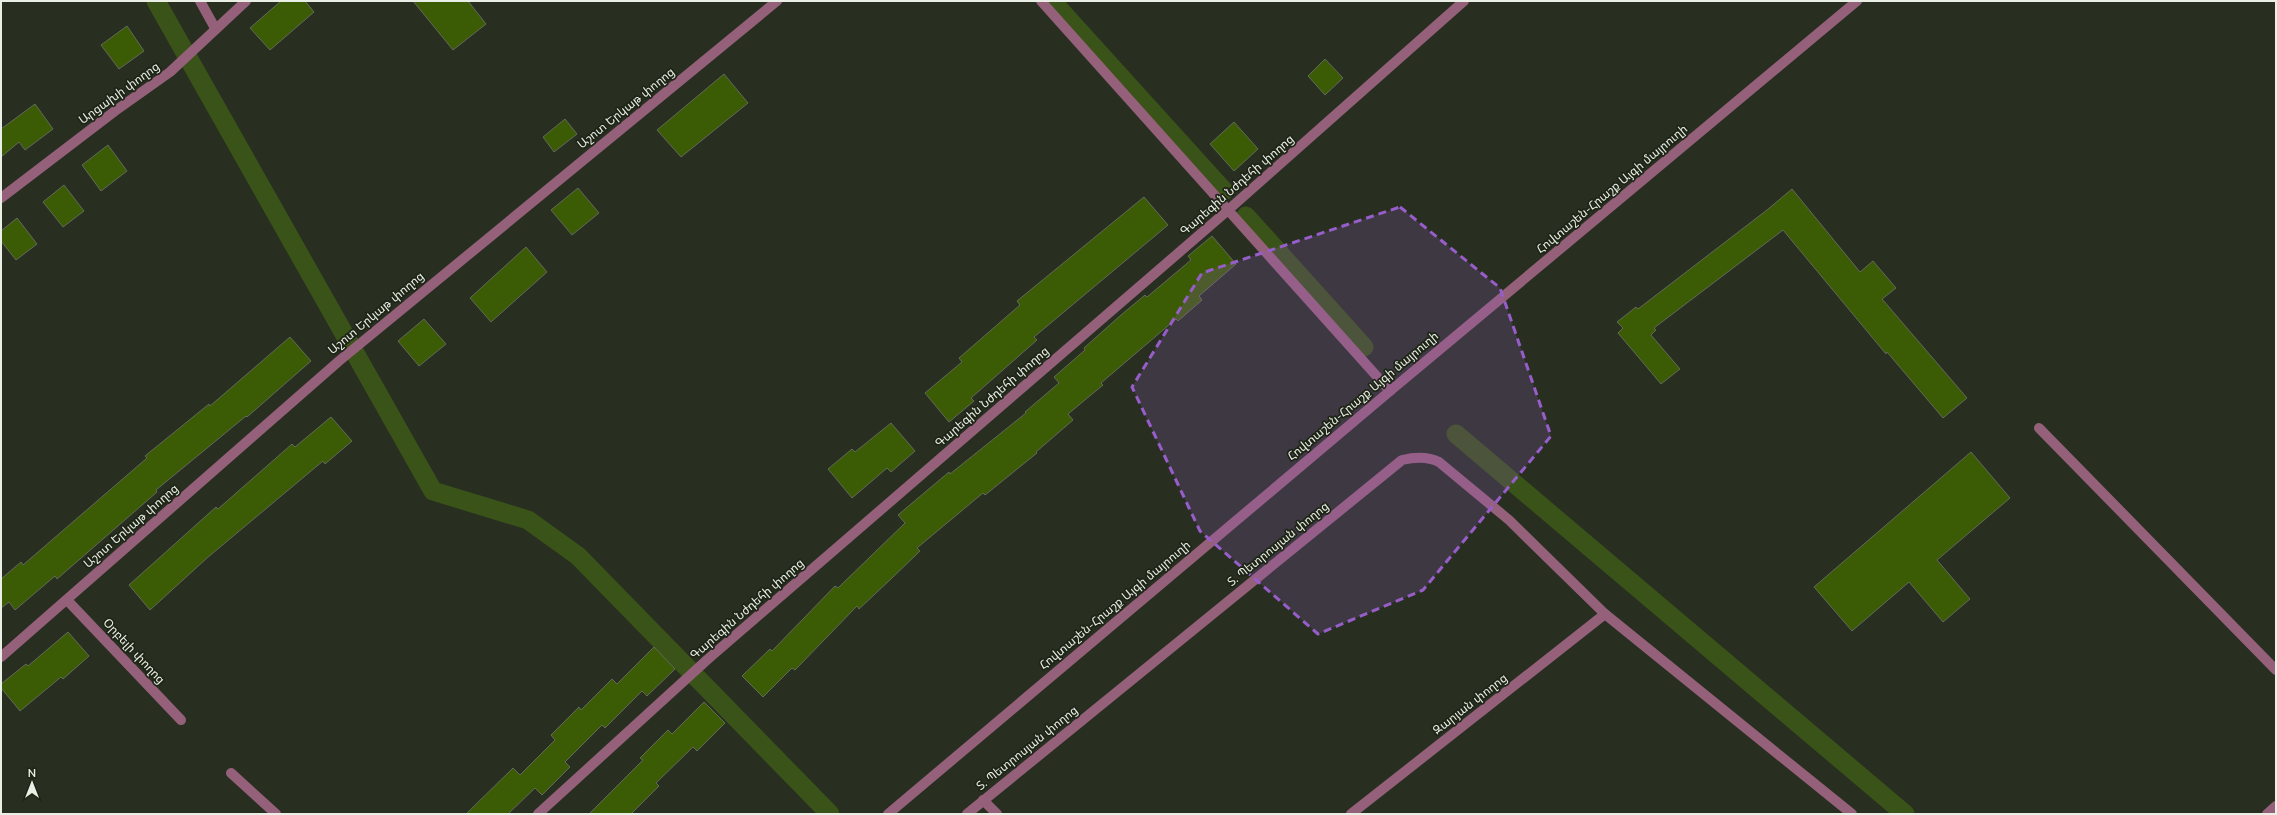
<svg xmlns="http://www.w3.org/2000/svg" width="2277" height="815" font-family="Mulish,'Noto Sans Armenian',sans-serif">
	<style>
		.lines { fill: none; stroke-linecap: round; stroke-linejoin: round }
		.canal { stroke: #3a5318; stroke-width: 19 }
		.building { fill: #3c5b05; stroke: #626a5a }
		.minor { stroke: #95607a; stroke-width: 10 }
		.marked { fill: #975dc9; fill-opacity: 0.2; stroke: #975dc9; stroke-width: 3; stroke-dasharray: 8 5; stroke-linejoin: round }
		.labels { text-anchor: middle; stroke-width: 3.5; stroke-linejoin: round; paint-order: stroke }
		.street-label { font-size: 12px; fill: #eaefe6; stroke: #1e2517 }
	</style>
	<rect width="100%" height="100%" fill="#282f21"/>
	<g class="lines">
		<g class="canal">
			<path d="M 156,1 L 433,491 L 528,520 L 578,556 L 830,814"/>
			<path d="M 1052,1 L 1224,191"/>
			<path d="M 1246,216 L 1364,347"/>
			<path d="M 1456,434 L 1905,814"/>
		</g>
	</g>
	<g class="building">
		<path d="M 281,1 L 305,1 L 314,12 L 270,50 L 250,28 Z"/>
		<path d="M 413,1 L 468,1 L 486,24 L 453,50 Z"/>
		<path d="M 127,26 L 144,51 L 119,69 L 101,45 Z"/>
		<path d="M 1325,59 L 1343,78 L 1325,95 L 1308,76 Z"/>
		<path d="M 724,74 L 748,103 L 681,157 L 657,130 Z"/>
		<path d="M 35,104 L 53,129 L 25,150 L 19,142 L 1,157 L 1,129 Z"/>
		<path d="M 565,119 L 577,134 L 554,152 L 543,137 Z"/>
		<path d="M 1234,122 L 1258,149 L 1234,171 L 1210,144 Z"/>
		<path d="M 108,145 L 127,171 L 101,191 L 82,165 Z"/>
		<path d="M 64,185 L 84,211 L 63,227 L 43,202 Z"/>
		<path d="M 578,188 L 599,213 L 572,235 L 551,210 Z"/>
		<path d="M 1792,189 L 1860,272 L 1873,261 L 1896,288 L 1882,299 L 1967,398 L 1943,418 L 1887,352 L 1886,354 L 1783,230 L 1654,328 L 1656,330 L 1651,335 L 1680,369 L 1661,384 L 1618,333 L 1623,328 L 1617,322 L 1636,307 L 1638,309 L 1767,210 Z"/>
		<path d="M 1144,197 L 1168,225 L 1034,337 L 1037,340 L 971,398 L 974,401 L 949,422 L 925,393 L 962,362 L 959,358 L 1020,305 L 1017,301 Z"/>
		<path d="M 17,218 L 37,244 L 16,260 L 1,241 L 1,231 Z"/>
		<path d="M 1212,236 L 1236,264 L 1199,296 L 1202,300 L 1178,321 L 1176,319 L 1101,383 L 1103,385 L 1068,414 L 1073,420 L 1036,452 L 1037,453 L 985,495 L 983,493 L 917,548 L 920,551 L 892,578 L 859,609 L 857,606 L 795,670 L 792,668 L 763,697 L 742,676 L 770,649 L 772,651 L 835,586 L 838,588 L 905,523 L 898,515 L 949,472 L 950,474 L 1026,413 L 1025,412 L 1059,383 L 1054,377 L 1085,350 L 1084,348 L 1121,315 L 1145,295 L 1147,297 L 1191,260 L 1188,256 Z"/>
		<path d="M 526,247 L 547,272 L 491,322 L 470,298 Z"/>
		<path d="M 424,319 L 446,344 L 419,366 L 398,341 Z"/>
		<path d="M 290,337 L 311,361 L 247,417 L 246,416 L 156,490 L 157,492 L 57,579 L 55,576 L 15,610 L 9,602 L 1,608 L 1,579 L 21,562 L 23,565 L 147,458 L 145,456 L 209,404 L 210,406 Z"/>
		<path d="M 331,417 L 352,441 L 325,464 L 323,461 L 207,558 L 150,610 L 129,585 L 216,507 L 218,509 L 292,444 L 295,447 Z"/>
		<path d="M 891,423 L 915,451 L 891,472 L 887,468 L 852,498 L 828,469 L 852,449 L 855,452 Z"/>
		<path d="M 1971,452 L 2010,498 L 1937,560 L 1970,599 L 1943,622 L 1909,582 L 1852,631 L 1814,587 Z"/>
		<path d="M 68,632 L 89,656 L 63,679 L 61,677 L 20,711 L 1,688 L 1,684 L 26,664 L 28,666 Z"/>
		<path d="M 654,647 L 675,669 L 647,696 L 642,691 L 605,728 L 602,725 L 565,762 L 570,767 L 542,795 L 535,788 L 508,814 L 466,814 L 513,768 L 520,775 L 555,740 L 551,735 L 579,707 L 581,710 L 612,679 L 617,684 Z"/>
		<path d="M 704,702 L 725,723 L 697,751 L 693,747 L 656,783 L 659,786 L 631,814 L 589,814 L 643,760 L 640,758 L 668,730 L 672,734 Z"/>
	</g>
	<g class="lines">
		<g class="minor">
			<path d="M 200,1 L 215,28"/>
			<path d="M 1041,1 L 1390,391"/>
			<path d="M 1,198 L 115,111 L 170,72 L 246,1"/>
			<path d="M 2039,428 L 2276,670"/>
			<path d="M 67,600 L 181,720"/>
			<path d="M 1,657 L 339,361 L 777,1"/>
			<path d="M 231,773 L 276,814"/>
			<path d="M 983,800 L 997,814"/>
			<path d="M 538,814 L 708,659 L 1227,211 L 1464,1"/>
			<path d="M 888,814 L 1390,391 L 1857,1"/>
			<path d="M 967,814 L 1402,460 C 1415,457 1427,456 1439,462 L 1509,520 L 1605,614 L 1852,814"/>
			<path d="M 1351,814 L 1605,614"/>
			<path d="M 2267,814 L 2276,806"/>
		</g>
	</g>
	<path class="marked" d="M 1400,207 L 1500,288 L 1551,436 L 1423,590 L 1318,634 L 1200,531 L 1132,387 L 1202,273 Z"/>
	<g class="labels">
		<g class="street-label">
			<text transform="translate(119 93) rotate(-36)" y="4">Արցախի փողոց</text>
			<text transform="translate(626 108) rotate(-39)" y="4">Աշոտ Երկաթ փողոց</text>
			<text transform="translate(1237 185) rotate(-41)" y="4">Գարեգին Նժդեհի փողոց</text>
			<text transform="translate(1612 189) rotate(-40)" y="4">Հովտաշեն-Հրաշք Այգի մայրուղի</text>
			<text transform="translate(376 313) rotate(-40)" y="4">Աշոտ Երկաթ փողոց</text>
			<text transform="translate(1363 396) rotate(-40)" y="4">Հովտաշեն-Հրաշք Այգի մայրուղի</text>
			<text transform="translate(992 397) rotate(-41)" y="4">Գարեգին Նժդեհի փողոց</text>
			<text transform="translate(131 526) rotate(-41)" y="4">Աշոտ Երկաթ փողոց</text>
			<text transform="translate(1278 544) rotate(-39)" y="4">Տ. Պետրոսյան փողոց</text>
			<text transform="translate(1115 605) rotate(-40)" y="4">Հովտաշեն-Հրաշք Այգի մայրուղի</text>
			<text transform="translate(747 609) rotate(-41)" y="4">Գարեգին Նժդեհի փողոց</text>
			<text transform="translate(134 651) rotate(47)" y="4">Օրբելի փողոց</text>
			<text transform="translate(1470 704) rotate(-38)" y="4">Զարյան փողոց</text>
			<text transform="translate(1027 748) rotate(-39)" y="4">Տ. Պետրոսյան փողոց</text>
		</g>
	</g>
	<rect width="2277" height="815" fill="none" stroke="#eaefe6" stroke-width="4"/>
	<g transform="translate(32 783)" stroke="#1e2517" stroke-width="3" paint-order="stroke">
	<path d="M0-3L7 15L0 10L-7 15Z" fill="#eaefe6"/>
	<text y="-6" font-size="11" font-weight="bold" text-anchor="middle" fill="#eaefe6">N</text>
	</g>
</svg>
